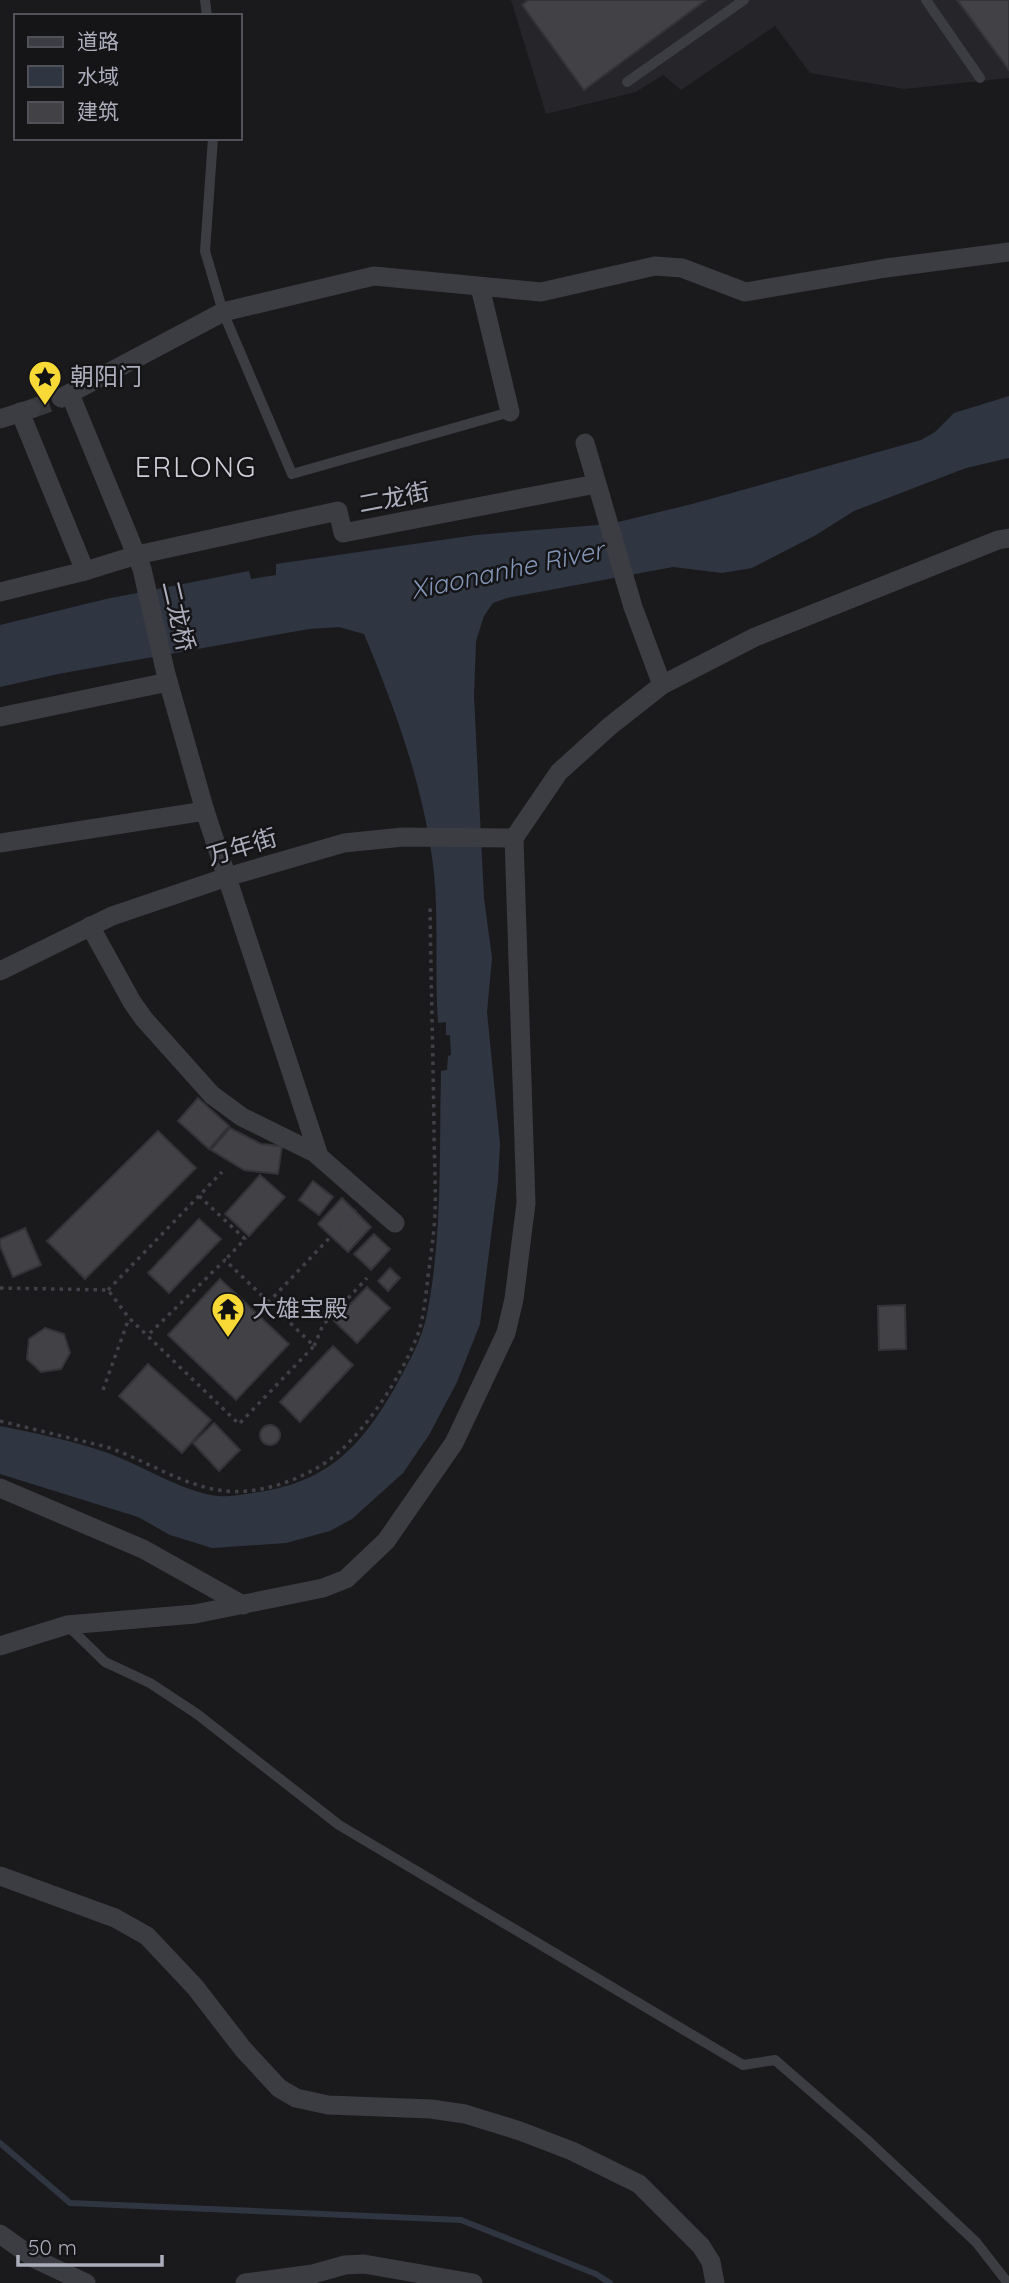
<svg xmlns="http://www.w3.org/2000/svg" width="1009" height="2283" font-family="Quicksand,'Noto Sans SC',sans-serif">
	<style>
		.built { fill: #262529 }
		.water { fill: #2f3641 }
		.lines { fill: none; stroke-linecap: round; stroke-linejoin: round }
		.stream { stroke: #2f3641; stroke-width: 6 }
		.building { fill: #414146; stroke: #343338; stroke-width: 2 }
		.street-tunnel { stroke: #37383c; stroke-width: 19; stroke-dasharray: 19 10; stroke-linecap: butt }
		.path { stroke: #404148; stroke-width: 3.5; stroke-dasharray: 3.5 5; stroke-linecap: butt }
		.lane { stroke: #3c3c43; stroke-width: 10 }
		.street { stroke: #3c3c43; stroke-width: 19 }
		.labels { text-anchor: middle; stroke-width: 5; stroke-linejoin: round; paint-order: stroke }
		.poi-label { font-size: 24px; fill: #acaebc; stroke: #151417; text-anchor: start }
		.street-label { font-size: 24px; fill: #acaebc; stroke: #151417 }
		.water-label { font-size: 26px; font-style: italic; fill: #8295b7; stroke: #151417 }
		.quarter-label { font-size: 28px; letter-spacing: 2px; fill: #cdced8; stroke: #151417 }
	</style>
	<rect width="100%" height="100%" fill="#1a1a1c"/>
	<path class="built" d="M 511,0 L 1009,0 L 1009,78 L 904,89 L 810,73 L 775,26 L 681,90 L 663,75 L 636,92 L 546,114 Z"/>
	<path class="water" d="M 1009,396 L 1009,458 L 966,468 L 854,511 L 816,535 L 752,568 L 722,573 L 673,567 L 507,598 L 493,603 L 484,616 L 476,641 L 474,696 L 484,898 L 492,958 L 487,1012 L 500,1144 L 498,1181 L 480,1324 L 457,1382 L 429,1435 L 403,1473 L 352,1519 L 330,1531 L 286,1543 L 212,1548 L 170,1535 L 138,1517 L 0,1474 L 0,1426 C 36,1433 74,1441 108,1453 C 141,1465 183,1492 217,1496 C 230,1497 245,1494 259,1492 C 331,1481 364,1443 398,1382 C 410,1360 422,1339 427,1314 C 443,1234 439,1152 441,1071 L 447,1070 L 448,1056 L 451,1055 L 450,1035 L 446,1035 L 446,1022 L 438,1023 C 434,968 440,912 432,857 C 421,779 394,706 364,634 L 339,627 L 309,629 L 58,674 L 0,687 L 0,625 L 106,599 L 249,571 L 251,579 L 276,575 L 276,564 L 476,535 L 610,524 L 692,504 L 921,440 L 935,432 L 954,413 Z"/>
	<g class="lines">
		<path class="stream" d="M 0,2143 L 70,2203 L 461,2220 L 596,2274 L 610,2283"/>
	</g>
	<g class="building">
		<path d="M 528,0 L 706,0 L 584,90 L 522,5 Z"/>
		<path d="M 957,0 L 1009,0 L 1009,70 Z"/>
		<path d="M 198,1098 L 229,1126 L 209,1149 L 178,1121 Z"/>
		<path d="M 230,1128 L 261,1144 L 282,1146 L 278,1174 L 244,1170 L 211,1150 Z"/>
		<path d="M 158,1131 L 196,1168 L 85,1279 L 47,1241 Z"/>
		<path d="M 260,1175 L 285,1197 L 249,1236 L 225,1214 Z"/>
		<path d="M 313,1181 L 333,1197 L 319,1215 L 299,1200 Z"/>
		<path d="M 342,1198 L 371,1227 L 348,1252 L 318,1224 Z"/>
		<path d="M 199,1219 L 221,1239 L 169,1293 L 148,1273 Z"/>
		<path d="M 25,1228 L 41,1265 L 13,1277 L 0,1246 L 0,1239 Z"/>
		<path d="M 374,1234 L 390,1249 L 371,1270 L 354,1254 Z"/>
		<path d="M 390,1268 L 400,1278 L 388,1291 L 378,1281 Z"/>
		<path d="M 220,1279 L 289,1344 L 236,1400 L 168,1335 Z"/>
		<path d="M 367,1287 L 390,1308 L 357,1343 L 334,1321 Z"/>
		<path d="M 905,1305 L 906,1349 L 879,1350 L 878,1306 Z"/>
		<path d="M 45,1328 L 64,1334 L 70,1353 L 61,1369 L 41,1372 L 27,1359 L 29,1339 Z"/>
		<path d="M 333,1346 L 353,1365 L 300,1422 L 280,1402 Z"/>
		<path d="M 148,1364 L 211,1420 L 182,1453 L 119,1396 Z"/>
		<path d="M 214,1423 L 240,1450 L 219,1471 L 193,1443 Z"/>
		<circle cx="270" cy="1435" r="10"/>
	</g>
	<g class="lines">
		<path class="street-tunnel" d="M 31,409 L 61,398"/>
		<g class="path">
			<path d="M 199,1196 L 245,1239 L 225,1260"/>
			<path d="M 0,1288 L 108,1290 L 129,1318 L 239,1424 L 314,1346 L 225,1260 L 147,1336"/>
			<path d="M 108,1290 L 222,1172"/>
			<path d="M 262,1309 L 356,1210"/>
			<path d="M 314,1346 L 323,1325 L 367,1278"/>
			<path d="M 103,1390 L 129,1318"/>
			<path d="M 0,1421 L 107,1447 C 146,1460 184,1487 226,1491 C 259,1494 294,1482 322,1465 C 361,1440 401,1378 418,1334 C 424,1316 426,1295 428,1276 C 431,1255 434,1234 435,1213 C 436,1185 434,1156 434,1128 C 433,1054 431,980 430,905"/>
		</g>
		<g class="lane">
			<path d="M 205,0 L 207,16"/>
			<path d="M 926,0 L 980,78"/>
			<path d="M 627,82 L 744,0"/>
			<path d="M 213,138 L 205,251 L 223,312 L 292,474 L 510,412"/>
			<path d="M 67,1625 L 105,1662 L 150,1683 L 197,1714 L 339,1825 L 743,2065 L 775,2060 L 866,2139 L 976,2242 L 1008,2283"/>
		</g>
		<g class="street">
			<path d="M 480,287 L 510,412"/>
			<path d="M 70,394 L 142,569 L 166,674 L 205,811 L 319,1156"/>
			<path d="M 61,398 L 223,312 L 374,276 L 541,292 L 655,266 L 682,268 L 745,292 L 886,268 L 1009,252"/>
			<path d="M 20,412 L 85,571"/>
			<path d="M 0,419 L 31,409"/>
			<path d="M 585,443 L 633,607 L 662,685"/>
			<path d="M 0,592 L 85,571 L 137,555 L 338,511 L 343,533 L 596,484"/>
			<path d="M 0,717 L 168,682"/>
			<path d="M 0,843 L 205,811"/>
			<path d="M 90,926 L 132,1002 L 144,1019 L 212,1095 L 242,1117 L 315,1153 L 395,1223"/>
			<path d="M 0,971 L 112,916 L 227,877 L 344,843 L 403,837 L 514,838"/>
			<path d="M 0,1488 L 143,1549 L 243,1605"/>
			<path d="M 0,1646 L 67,1625 L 195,1614 L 323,1588 L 346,1579 L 386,1541 L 454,1443 L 506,1333 L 514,1299 L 526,1203 L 514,838 L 559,772 L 610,726 L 662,685 L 755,637 L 998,540 L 1009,538"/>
			<path d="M 0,1876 L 115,1918 L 147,1936 L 195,1987 L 243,2049 L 279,2088 L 296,2098 L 328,2105 L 431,2109 L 465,2114 L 520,2131 L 572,2151 L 639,2184 L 701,2246 L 711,2262 L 715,2283"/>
			<path d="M 0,2234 L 35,2259 L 86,2283"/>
			<path d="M 245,2283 L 313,2274 L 345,2265 L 364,2264 L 473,2283"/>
		</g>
	</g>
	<defs>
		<symbol id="sight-pin" viewBox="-11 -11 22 30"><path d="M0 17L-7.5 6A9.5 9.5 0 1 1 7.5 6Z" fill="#f8d935" stroke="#151417"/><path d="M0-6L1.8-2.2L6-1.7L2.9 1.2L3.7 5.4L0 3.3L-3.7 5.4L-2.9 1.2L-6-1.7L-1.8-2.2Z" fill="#111"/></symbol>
		<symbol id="temple-pin" viewBox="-11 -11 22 30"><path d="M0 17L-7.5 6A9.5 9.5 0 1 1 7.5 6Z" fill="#f8d935" stroke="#151417"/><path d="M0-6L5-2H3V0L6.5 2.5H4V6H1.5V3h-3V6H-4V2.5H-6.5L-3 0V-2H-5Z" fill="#111"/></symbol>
	</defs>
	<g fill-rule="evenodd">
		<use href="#sight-pin" x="26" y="358" width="38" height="52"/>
		<use href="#temple-pin" x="209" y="1290" width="38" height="52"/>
	</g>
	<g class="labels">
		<g class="poi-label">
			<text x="70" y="385">朝阳门</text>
			<text x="252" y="1317">大雄宝殿</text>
		</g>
		<g class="street-label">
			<text transform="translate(394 498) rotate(-11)" y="8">二龙街</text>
			<text transform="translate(178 616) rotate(77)" y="8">二龙桥</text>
			<text transform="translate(242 847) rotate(-17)" y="8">万年街</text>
		</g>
		<g class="water-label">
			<text transform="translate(507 570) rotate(-12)" y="9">Xiaonanhe River</text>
		</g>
		<g class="quarter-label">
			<text x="196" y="477">ERLONG</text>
		</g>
	</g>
	<rect x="14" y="14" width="228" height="126" fill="#151417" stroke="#515259" stroke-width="2"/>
	<rect x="28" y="37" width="35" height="10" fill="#3c3c43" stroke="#515259" stroke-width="2"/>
	<text x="77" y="49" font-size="21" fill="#acaebc">道路</text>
	<rect x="28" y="66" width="35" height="21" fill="#2f3641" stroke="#515259" stroke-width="2"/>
	<text x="77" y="84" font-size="21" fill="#acaebc">水域</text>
	<rect x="28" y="102" width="35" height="21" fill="#414146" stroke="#515259" stroke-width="2"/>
	<text x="77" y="119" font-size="21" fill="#acaebc">建筑</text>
	<path d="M18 2255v10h144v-10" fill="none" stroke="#acaebc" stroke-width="3.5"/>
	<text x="28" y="2255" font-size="21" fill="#acaebc" stroke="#151417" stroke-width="5" paint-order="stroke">50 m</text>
</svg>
